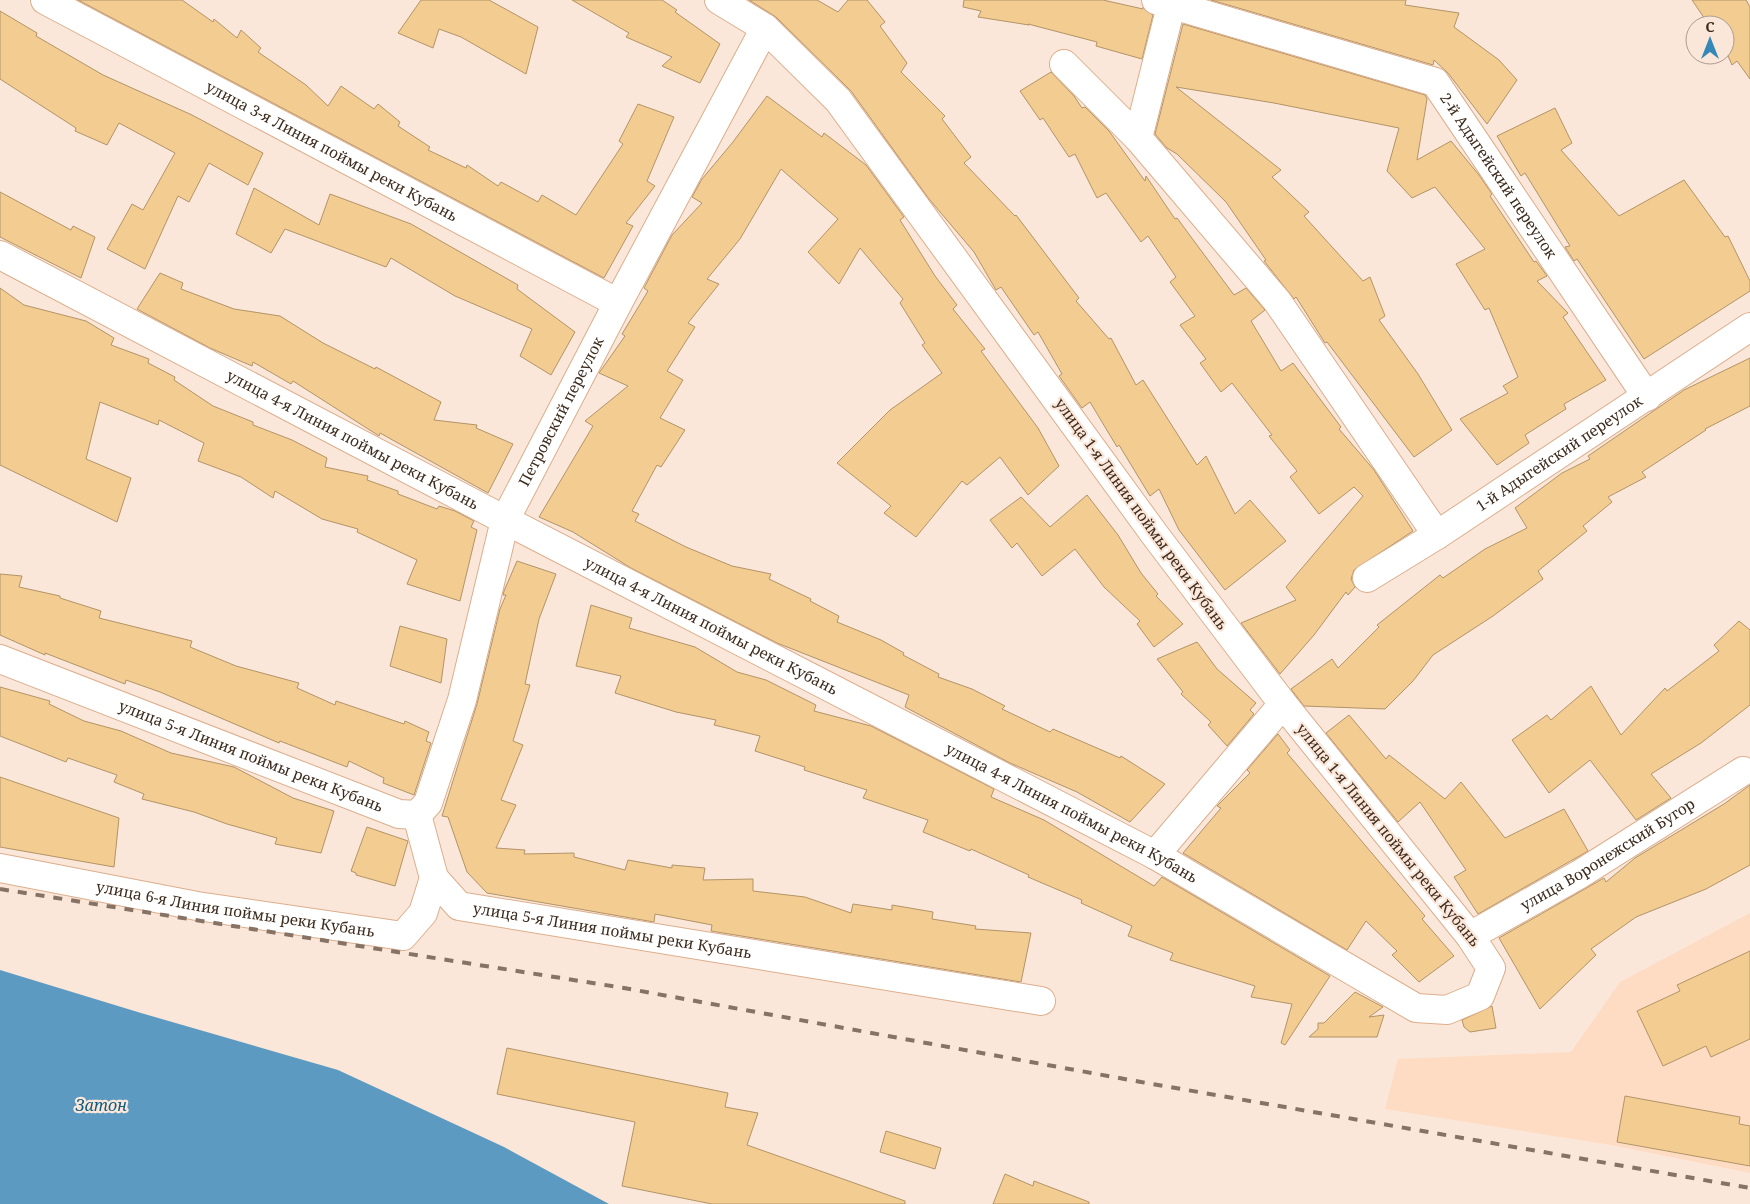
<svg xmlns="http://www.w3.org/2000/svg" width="1750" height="1204" font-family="'Noto Serif',serif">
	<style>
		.built { fill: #fedcc4 }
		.water { fill: #5c9ac2 }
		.building { fill: #f3cc91; stroke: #b29467 }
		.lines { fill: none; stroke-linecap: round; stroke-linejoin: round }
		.street-casing { stroke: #dcae8c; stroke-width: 30 }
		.street { stroke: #fff; stroke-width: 28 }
		.rail { stroke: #867365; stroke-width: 4; stroke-dasharray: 9 9; stroke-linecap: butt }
		.labels { text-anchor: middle; stroke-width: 4.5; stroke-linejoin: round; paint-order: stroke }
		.street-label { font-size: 15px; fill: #3d2b1d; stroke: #fbe7d9 }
		.water-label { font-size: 16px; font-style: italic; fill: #0a5a81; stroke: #fbe7d9 }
	</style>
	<rect width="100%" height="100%" fill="#fbe7d9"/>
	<path class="built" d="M 1750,913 L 1750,1173 L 1611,1145 L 1385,1109 L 1398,1059 L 1571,1052 L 1620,982 Z"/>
	<path class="water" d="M 0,970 L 141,1013 L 338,1070 L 504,1147 L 609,1204 L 0,1204 Z"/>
	<g class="building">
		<path d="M 78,0 L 182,0 L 213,22 L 214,19 L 237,38 L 241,30 L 261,48 L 258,52 L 306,85 L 328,106 L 341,86 L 374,109 L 378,104 L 400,122 L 398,126 L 430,147 L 428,150 L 466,168 L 467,165 L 498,186 L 501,182 L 538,202 L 542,195 L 576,215 L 623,144 L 619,141 L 638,104 L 674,117 L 647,181 L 655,186 L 626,223 L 633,226 L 604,278 Z"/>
		<path d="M 421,0 L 489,0 L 538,27 L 526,74 L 461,37 L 439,29 L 433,48 L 398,33 Z"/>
		<path d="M 572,0 L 662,0 L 677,10 L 675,12 L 720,44 L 700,83 L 662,66 L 672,57 L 626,37 L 629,33 Z"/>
		<path d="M 749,0 L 817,0 L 838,12 L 848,0 L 867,0 L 885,22 L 880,26 L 907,63 L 901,72 L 945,116 L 942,119 L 971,157 L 964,163 L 1015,216 L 1016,215 L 1079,298 L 1076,301 L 1109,339 L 1111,338 L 1136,385 L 1143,380 L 1197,465 L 1206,456 L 1235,514 L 1250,500 L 1286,541 L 1225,590 L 1179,530 L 1159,489 L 1150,496 L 1119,445 L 1117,447 L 1090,402 L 1082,408 L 1059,376 L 1062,374 L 1038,332 L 1034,335 L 1001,287 L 996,290 L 974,252 L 929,199 L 851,91 L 776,17 Z"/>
		<path d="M 964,0 L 1103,0 L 1143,9 L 1143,7 L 1153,15 L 1142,59 L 1096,46 L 1097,42 L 1028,24 L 1029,25 L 978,17 L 981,11 L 963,7 Z"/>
		<path d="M 1211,0 L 1406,0 L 1405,5 L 1459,13 L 1454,27 L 1499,60 L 1517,80 L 1487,124 L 1448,73 L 1434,60 L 1433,65 Z"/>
		<path d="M 1692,0 L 1746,0 L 1750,7 L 1750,79 L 1737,61 L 1732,65 L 1725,49 L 1725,25 L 1709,25 Z"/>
		<path d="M 0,11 L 37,33 L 36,36 L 103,75 L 192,115 L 263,153 L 248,185 L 209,163 L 189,202 L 178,196 L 145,269 L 107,249 L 132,204 L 143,210 L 175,153 L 119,123 L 107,145 L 75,131 L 76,128 L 0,79 Z"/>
		<path d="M 1183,24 L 1425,95 L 1427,99 L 1417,160 L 1451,141 L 1479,175 L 1492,194 L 1490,196 L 1534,262 L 1536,261 L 1547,276 L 1537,281 L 1568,313 L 1563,317 L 1606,380 L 1564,404 L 1566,409 L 1525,435 L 1529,443 L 1497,465 L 1460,419 L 1508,393 L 1503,386 L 1518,377 L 1489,308 L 1485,310 L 1456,264 L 1485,249 L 1435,187 L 1412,198 L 1387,171 L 1399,128 L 1274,103 L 1176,87 L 1281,170 L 1272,177 L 1309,212 L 1304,216 L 1363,281 L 1370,277 L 1385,316 L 1379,320 L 1418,374 L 1452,430 L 1414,457 L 1327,342 L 1325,343 L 1296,297 L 1294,299 L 1264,261 L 1266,260 L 1226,202 L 1177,154 L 1167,148 L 1155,134 Z"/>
		<path d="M 1051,72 L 1074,96 L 1082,108 L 1085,107 L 1109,131 L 1145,181 L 1146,176 L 1175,219 L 1177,218 L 1234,295 L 1246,288 L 1265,310 L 1251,321 L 1281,371 L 1293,363 L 1341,427 L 1339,429 L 1374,470 L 1413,531 L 1354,570 L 1351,579 L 1355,587 L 1348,595 L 1346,592 L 1314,635 L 1280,674 L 1241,623 L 1296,600 L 1286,587 L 1363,496 L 1354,487 L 1319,514 L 1290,477 L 1297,471 L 1269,436 L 1272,435 L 1232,383 L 1221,392 L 1200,363 L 1206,359 L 1180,325 L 1195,316 L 1170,282 L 1176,277 L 1148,236 L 1141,242 L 1106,193 L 1097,198 L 1075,154 L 1069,157 L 1043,118 L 1040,120 L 1020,91 Z"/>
		<path d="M 767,96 L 822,137 L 824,133 L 866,165 L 904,217 L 900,220 L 935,276 L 957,305 L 953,309 L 985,349 L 981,351 L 1038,428 L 1059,466 L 1028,495 L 1000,457 L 967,485 L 962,481 L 916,537 L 884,513 L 891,506 L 837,463 L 890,410 L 942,373 L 922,345 L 925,343 L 900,303 L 903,299 L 860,248 L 839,284 L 808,252 L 838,219 L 781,169 L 740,239 L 707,279 L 719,284 L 688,323 L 695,327 L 667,371 L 683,380 L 660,418 L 685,430 L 661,467 L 657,465 L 632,511 L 639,514 L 635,521 L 686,547 L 732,566 L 771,574 L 769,579 L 811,599 L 810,601 L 839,616 L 837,622 L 881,640 L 904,653 L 903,655 L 939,674 L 938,677 L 972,689 L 1005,706 L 1002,709 L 1050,732 L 1053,729 L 1120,758 L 1121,756 L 1165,784 L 1130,822 L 1077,792 L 1010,763 L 905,707 L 909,695 L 777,643 L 631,568 L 573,532 L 539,517 L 593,426 L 585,421 L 628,386 L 599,373 L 625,336 L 622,334 L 648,291 L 644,288 L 672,235 L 702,203 L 692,197 L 702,179 L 733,142 Z"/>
		<path d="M 1555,108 L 1572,143 L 1561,150 L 1619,216 L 1684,180 L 1725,237 L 1728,236 L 1750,281 L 1750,291 L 1644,359 L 1577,259 L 1574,261 L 1565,247 L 1570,246 L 1525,173 L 1521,176 L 1497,136 Z"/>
		<path d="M 254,188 L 319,225 L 330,194 L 411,224 L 518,285 L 517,289 L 575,332 L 551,375 L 520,356 L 532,329 L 455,296 L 391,258 L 386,267 L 285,229 L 271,253 L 236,234 Z"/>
		<path d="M 0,192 L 71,230 L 73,226 L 95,237 L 81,278 L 0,237 Z"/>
		<path d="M 160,273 L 183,283 L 181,289 L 234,309 L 280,316 L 323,343 L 375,369 L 376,367 L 441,402 L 434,420 L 477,425 L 476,428 L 513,444 L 488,493 L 380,433 L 379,436 L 376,434 L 293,381 L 291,384 L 253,362 L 252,366 L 210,348 L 137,309 Z"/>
		<path d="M 0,288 L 24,305 L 86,321 L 114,338 L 111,345 L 149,359 L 148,363 L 175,377 L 174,380 L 213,406 L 253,422 L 253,425 L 292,440 L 327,458 L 325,467 L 368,476 L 367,480 L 398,491 L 398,494 L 437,509 L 439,506 L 455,511 L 474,521 L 471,527 L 477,530 L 460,601 L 407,584 L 417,560 L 357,532 L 358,529 L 322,519 L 275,491 L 273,498 L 241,477 L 198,461 L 204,443 L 159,420 L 158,425 L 100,402 L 86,459 L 131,478 L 117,522 L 0,465 Z"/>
		<path d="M 1750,358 L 1750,406 L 1705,429 L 1706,430 L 1642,472 L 1646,477 L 1608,497 L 1612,502 L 1583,526 L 1587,531 L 1538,571 L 1543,579 L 1493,616 L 1433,655 L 1413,681 L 1385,709 L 1304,706 L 1291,689 L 1332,659 L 1338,668 L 1379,627 L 1377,625 L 1440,575 L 1443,578 L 1485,549 L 1527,528 L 1515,508 L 1562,473 L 1590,459 L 1588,456 L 1684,390 Z"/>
		<path d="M 1087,495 L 1118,535 L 1141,573 L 1158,594 L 1156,596 L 1183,624 L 1154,647 L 1137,624 L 1140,621 L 1104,587 L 1075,549 L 1042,576 L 1017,543 L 1012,548 L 990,520 L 1021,497 L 1050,527 Z"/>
		<path d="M 517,561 L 556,574 L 539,619 L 525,684 L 530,685 L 513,741 L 523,745 L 501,800 L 516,805 L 496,848 L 525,850 L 524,854 L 574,853 L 574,857 L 625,870 L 628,860 L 672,868 L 672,865 L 705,868 L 703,880 L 753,879 L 753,891 L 805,897 L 851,913 L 853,904 L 892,910 L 892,905 L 933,912 L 932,919 L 976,926 L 975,929 L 1031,933 L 1021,982 L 711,931 L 712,925 L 655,914 L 654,922 L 487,893 L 467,872 L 448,817 L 442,816 L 477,704 L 500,609 L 506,595 L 503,595 L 504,591 Z"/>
		<path d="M 0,574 L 22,576 L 19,587 L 60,596 L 60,598 L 101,611 L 99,618 L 192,641 L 190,647 L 236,666 L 299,683 L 297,688 L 335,705 L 336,701 L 404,724 L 405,721 L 429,732 L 426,741 L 431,743 L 414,795 L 383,783 L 384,778 L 349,761 L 347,767 L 280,741 L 279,743 L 160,692 L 126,680 L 125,684 L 45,653 L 45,655 L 0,635 Z"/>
		<path d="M 591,605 L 632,618 L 629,628 L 695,647 L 737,672 L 766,680 L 816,705 L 814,711 L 871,726 L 994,789 L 991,797 L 1044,820 L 1154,886 L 1162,877 L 1330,976 L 1285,1045 L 1281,1043 L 1292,1004 L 1251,997 L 1255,986 L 1170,960 L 1173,953 L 1128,936 L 1132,926 L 1081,903 L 1082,900 L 1028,877 L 1029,875 L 971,849 L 970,851 L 923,832 L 928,820 L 863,798 L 867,790 L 804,770 L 805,767 L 755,751 L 760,736 L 714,725 L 716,720 L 676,712 L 615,693 L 621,676 L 576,666 Z"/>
		<path d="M 1739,621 L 1750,630 L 1750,705 L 1701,743 L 1651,774 L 1671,798 L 1636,820 L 1590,760 L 1549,793 L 1512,740 L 1547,715 L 1551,720 L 1591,686 L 1621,735 L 1665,688 L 1667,691 L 1719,651 L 1714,645 Z"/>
		<path d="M 400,626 L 447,639 L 441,683 L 390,666 Z"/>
		<path d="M 1197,642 L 1217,669 L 1256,703 L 1250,710 L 1254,714 L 1227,746 L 1208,725 L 1211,722 L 1181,694 L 1183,692 L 1157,659 Z"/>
		<path d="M 0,687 L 50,701 L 49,704 L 84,721 L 121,731 L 171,753 L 234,767 L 293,798 L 334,811 L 321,853 L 275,844 L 277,838 L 227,824 L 194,812 L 142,799 L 144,794 L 114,782 L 117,775 L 68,758 L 66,762 L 0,736 Z"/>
		<path d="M 1349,715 L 1386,759 L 1389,755 L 1445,799 L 1461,782 L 1505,838 L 1564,809 L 1588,851 L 1478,914 L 1454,877 L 1466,870 L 1420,802 L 1398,822 L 1326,733 Z"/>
		<path d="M 1278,734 L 1290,750 L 1287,753 L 1398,884 L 1425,916 L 1422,919 L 1454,956 L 1419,982 L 1392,955 L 1397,951 L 1366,921 L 1347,950 L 1183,853 L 1221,808 L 1217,806 L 1250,773 L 1247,770 Z"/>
		<path d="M 0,777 L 119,818 L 114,867 L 0,847 Z"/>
		<path d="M 1750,785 L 1750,865 L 1706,889 L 1636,917 L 1591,949 L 1596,955 L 1540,1009 L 1499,938 L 1604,878 L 1606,882 L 1635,858 L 1724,804 Z"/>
		<path d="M 367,827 L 408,841 L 395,886 L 356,875 L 356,873 L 351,871 Z"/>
		<path d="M 1750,951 L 1750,1039 L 1711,1057 L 1706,1046 L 1663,1066 L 1637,1011 L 1680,991 L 1677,985 Z"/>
		<path d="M 1355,992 L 1383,1007 L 1369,1017 L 1384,1015 L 1377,1037 L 1309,1037 L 1318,1029 L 1318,1023 L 1324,1023 Z"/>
		<path d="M 1492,1006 L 1496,1028 L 1470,1032 L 1464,1027 L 1462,1020 Z"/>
		<path d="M 507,1048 L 728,1093 L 725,1107 L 758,1113 L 747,1145 L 905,1201 L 905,1204 L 712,1204 L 622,1186 L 635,1122 L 497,1094 Z"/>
		<path d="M 1625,1096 L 1740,1117 L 1739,1124 L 1750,1126 L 1750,1166 L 1617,1142 Z"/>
		<path d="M 886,1131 L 941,1148 L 935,1169 L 880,1152 Z"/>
		<path d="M 1005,1174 L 1033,1186 L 1034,1181 L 1089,1202 L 1089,1204 L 993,1204 Z"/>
	</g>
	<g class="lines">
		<defs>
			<g id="street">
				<path id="s1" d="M 45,0 L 618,303"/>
				<path id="s2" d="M 1156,0 L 1435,82 L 1647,397"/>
				<path d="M 1064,64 L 1138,138 L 1277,301 L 1437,535"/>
				<path d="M 1138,138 L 1171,6"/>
				<path id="s3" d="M 0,255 L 505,520 L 1155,855 L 1416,1008 L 1447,1010 L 1480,996 L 1491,968 L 1470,936 L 1283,704 L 1155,535 L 838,100 L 765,28 L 719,0"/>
				<path id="s4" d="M 1367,578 L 1437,535 L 1750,327"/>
				<path id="s5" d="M 0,659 L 399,814 L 417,815"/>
				<path id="s6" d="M 417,815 L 428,803 L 462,700 L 505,520 L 618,303 L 765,28"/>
				<path id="s7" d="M 417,815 L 434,878 L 459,906 L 1041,1001"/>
				<path d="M 1155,855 L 1283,704"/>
				<path id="s8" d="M 0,868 L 197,906 L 403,936 L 423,913 L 434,878"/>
				<path id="s9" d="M 1470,936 L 1580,874 L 1743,771"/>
			</g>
		</defs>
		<use href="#street" class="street-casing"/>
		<use href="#street" class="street"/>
		<path class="rail" d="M 0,889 L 624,988 L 1141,1082 L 1750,1188"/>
	</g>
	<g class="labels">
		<g class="street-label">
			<text dy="5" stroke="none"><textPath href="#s1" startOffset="324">улица 3-я Линия поймы реки Кубань</textPath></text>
			<text dy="5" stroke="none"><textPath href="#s2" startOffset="404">2-й Адыгейский переулок</textPath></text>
			<text dy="5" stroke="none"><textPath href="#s6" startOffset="432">Петровский переулок</textPath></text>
			<text dy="5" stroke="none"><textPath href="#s3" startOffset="398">улица 4-я Линия поймы реки Кубань</textPath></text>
			<text dy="5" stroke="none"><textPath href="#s4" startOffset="229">1-й Адыгейский переулок</textPath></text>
			<text transform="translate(1141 514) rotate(54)" y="5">улица 1-я Линия поймы реки Кубань</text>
			<text dy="5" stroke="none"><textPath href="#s3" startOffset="802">улица 4-я Линия поймы реки Кубань</textPath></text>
			<text dy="5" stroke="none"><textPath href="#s5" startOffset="269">улица 5-я Линия поймы реки Кубань</textPath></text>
			<text dy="5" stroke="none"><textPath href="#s3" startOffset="1208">улица 4-я Линия поймы реки Кубань</textPath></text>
			<text transform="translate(1388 835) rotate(51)" y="5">улица 1-я Линия поймы реки Кубань</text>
			<text dy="5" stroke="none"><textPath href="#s9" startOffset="160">улица Воронежский Бугор</textPath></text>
			<text dy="5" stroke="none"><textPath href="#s8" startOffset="239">улица 6-я Линия поймы реки Кубань</textPath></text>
			<text dy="5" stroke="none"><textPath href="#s7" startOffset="258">улица 5-я Линия поймы реки Кубань</textPath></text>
		</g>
		<g class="water-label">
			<text x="101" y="1111">Затон</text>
		</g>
	</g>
	<g transform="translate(1710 40)"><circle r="24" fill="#fbe7d9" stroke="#af9c8e"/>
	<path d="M0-4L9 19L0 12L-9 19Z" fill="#3488b7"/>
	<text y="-8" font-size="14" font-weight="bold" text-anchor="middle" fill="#3d2b1d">С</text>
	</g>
</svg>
